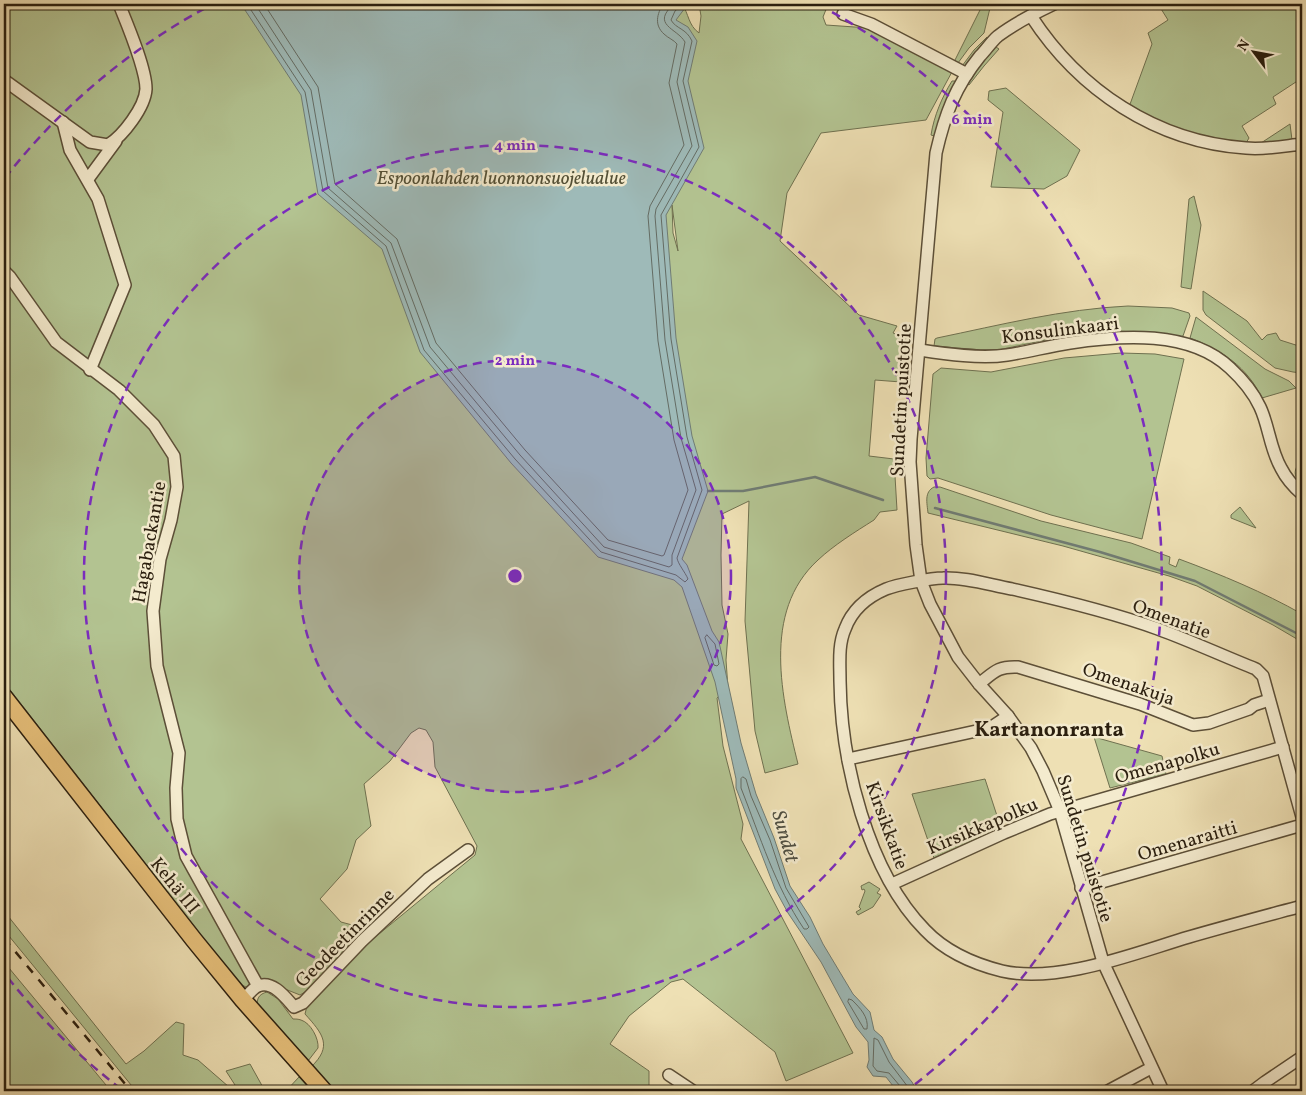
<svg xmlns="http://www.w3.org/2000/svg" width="1306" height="1095" font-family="Vollkorn,serif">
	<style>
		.green { fill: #b3c391; stroke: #6f7150; fill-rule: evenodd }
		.water { fill: #9ebab8; stroke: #707c74 }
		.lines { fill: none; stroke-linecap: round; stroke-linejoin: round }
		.shore { stroke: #646c64; stroke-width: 1 }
		.stream { stroke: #707c74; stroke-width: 2.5 }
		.minor-casing { stroke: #5c4f38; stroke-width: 14 }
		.highway-casing { stroke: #2b1f0f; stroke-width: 19 }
		.minor { stroke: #f4ebce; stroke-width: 11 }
		.highway { stroke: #e7c07a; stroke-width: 16 }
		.rail { stroke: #2b1f0f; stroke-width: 2.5; stroke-dasharray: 9 9; stroke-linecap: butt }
		.ring { fill: none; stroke: #7b2cbf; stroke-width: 2.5; stroke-dasharray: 9 6 }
		.labels { text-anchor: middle; stroke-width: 5; stroke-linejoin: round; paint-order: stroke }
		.park-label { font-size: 19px; font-style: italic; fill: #545036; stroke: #f4ebce }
		.street-label { font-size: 19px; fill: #2b1f0f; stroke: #f4ebce }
		.water-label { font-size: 20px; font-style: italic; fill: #4e4e42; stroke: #f4ebce }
		.quarter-label { font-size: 21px; font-weight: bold; fill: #2b1f0f; stroke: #f4ebce }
		.centre { fill: #7b2cbf; stroke: #f4ebce; stroke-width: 2.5 }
		.ring-label { font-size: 15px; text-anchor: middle; font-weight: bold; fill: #7b2cbf; stroke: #f4ebce; stroke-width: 5; stroke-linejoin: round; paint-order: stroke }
	</style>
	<rect width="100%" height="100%" fill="#eee0b4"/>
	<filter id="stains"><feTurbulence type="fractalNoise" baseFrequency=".004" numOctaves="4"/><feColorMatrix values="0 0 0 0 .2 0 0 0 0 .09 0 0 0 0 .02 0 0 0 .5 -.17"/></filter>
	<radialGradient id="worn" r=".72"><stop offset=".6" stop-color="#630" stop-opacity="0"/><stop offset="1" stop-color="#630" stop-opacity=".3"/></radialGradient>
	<g class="green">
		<path d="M 4,4 L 682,4 C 689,14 688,25 699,33 L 701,16 L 699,4 L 820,4 L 827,7 L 823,17 L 826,25 L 869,28 L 953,70 L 926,120 L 821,133 L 787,193 L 780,241 L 859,315 L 897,326 L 893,333 L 906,338 L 901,382 L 875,380 L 869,456 L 894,459 L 897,510 L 880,512 L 874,520 C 855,532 834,545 818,560 C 761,612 782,699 798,764 L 765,773 L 755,731 L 745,621 L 749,501 L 722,514 L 721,555 L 722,605 L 728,634 L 726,660 L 728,688 L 717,698 L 723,746 L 743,824 L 741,839 L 853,1053 L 786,1081 L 775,1052 L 683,979 L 671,982 L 629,1016 L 610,1044 L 649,1071 L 649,1091 L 335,1091 L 311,1067 C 333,1046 323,1034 305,1014 L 307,1006 L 368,943 L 475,855 L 477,846 L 435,767 L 433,742 L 426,730 L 419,728 L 411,733 L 390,761 L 364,784 L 371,826 L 356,840 L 347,869 L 320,899 L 341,922 L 367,929 L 313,987 L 300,995 L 285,989 L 273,981 L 252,981 L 250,986 L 246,987 L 238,983 L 4,682 ZM 672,205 L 678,251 L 673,233 Z"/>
		<path d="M 968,4 L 994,4 L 990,8 L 984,33 L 969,48 L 958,63 L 955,60 L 980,10 Z"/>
		<path d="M 1158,4 L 1302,4 L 1302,78 L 1273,97 L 1276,104 L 1242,126 L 1249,138 L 1246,143 L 1209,139 L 1178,130 L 1129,107 L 1152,44 L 1148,33 L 1168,20 Z"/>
		<path d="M 987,37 L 984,45 L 966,67 L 962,66 L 974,50 Z"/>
		<path d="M 996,47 L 999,49 L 984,66 L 969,85 L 966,83 L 980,64 Z"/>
		<path d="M 952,81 L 956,81 L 945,103 L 934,136 L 931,135 C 934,116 942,97 952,81 Z"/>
		<path d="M 1006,88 L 1080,150 L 1067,176 L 1044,189 L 991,187 L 1003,112 L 988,100 L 989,91 Z"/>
		<path d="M 1290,124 L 1292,140 L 1261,143 Z"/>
		<path d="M 1194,196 L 1201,225 L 1191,289 L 1181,287 L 1189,199 Z"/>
		<path d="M 1203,291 L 1247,321 L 1262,340 L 1267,335 L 1276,333 L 1280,340 L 1302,347 L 1302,373 L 1293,372 L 1275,368 L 1206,315 L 1203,310 Z"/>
		<path d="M 1128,306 L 1172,308 L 1189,313 L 1190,316 L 1183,336 L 1180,337 L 1158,333 L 1115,331 L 1070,335 L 998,350 L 982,350 L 934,346 L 935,339 L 937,338 C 1000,325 1063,309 1128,306 Z"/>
		<path d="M 1196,317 L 1265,369 L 1289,381 L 1296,388 L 1262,398 C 1247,367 1222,350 1190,338 Z"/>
		<path d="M 1121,353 L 1155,354 L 1184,359 L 1142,539 L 1051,515 L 938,478 L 930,479 L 927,476 L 926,458 L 933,374 L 941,368 L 991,372 L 1064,358 Z"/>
		<path d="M 1302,457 L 1302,485 C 1291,473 1295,470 1302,457 Z"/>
		<path d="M 934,487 L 940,487 L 1041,521 L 1131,543 L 1170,557 L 1169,564 L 1176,567 L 1179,559 C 1222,575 1263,592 1302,614 L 1302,642 L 1273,625 L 1197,586 L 1169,576 L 1063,546 L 928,513 C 927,503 924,492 934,487 Z"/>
		<path d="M 1240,507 L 1256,528 L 1231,518 L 1231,515 Z"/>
		<path d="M 1094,737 L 1162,756 L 1166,774 L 1110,788 Z"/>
		<path d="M 985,779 L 1001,828 L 934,858 L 912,794 Z"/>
		<path d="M 869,882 L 880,889 L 877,893 L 881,895 L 873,907 L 858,915 L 856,912 L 861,909 L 859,907 L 865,891 L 864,889 L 862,890 L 861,886 Z"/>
		<path d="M 4,911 L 126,1064 L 144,1051 L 176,1022 L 184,1024 L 183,1055 L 198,1060 L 229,1087 L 235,1085 L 226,1071 L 250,1064 L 265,1091 L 136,1091 L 4,930 Z"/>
		<path d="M 4,962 L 111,1091 L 4,1091 Z"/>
		<path d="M 267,992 L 278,999 L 293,1019 C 296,1019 298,1019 301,1020 C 311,1023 319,1039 318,1048 L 308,1061 L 258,1006 C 256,999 259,994 267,992 Z"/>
		<path d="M 299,1077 L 312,1091 L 286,1091 Z"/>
	</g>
	<path class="water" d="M 241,4 L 688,4 L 676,20 L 688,27 L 697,41 L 688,81 L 704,148 L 666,215 L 676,338 L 692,436 L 708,491 L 682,559 L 687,565 L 712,631 L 719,642 L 741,743 L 756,794 L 774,838 L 790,886 L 810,917 L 823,944 L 853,994 L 870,1012 L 874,1030 L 882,1037 L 893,1059 L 912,1082 L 917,1091 L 897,1091 L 886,1077 L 873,1076 L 867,1067 L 869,1060 L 868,1042 L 856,1027 L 821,962 L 788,913 L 775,889 L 736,788 L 736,779 L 715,682 L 682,587 L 674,580 L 598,557 L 511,463 L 420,352 L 382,249 L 318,194 L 301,95 Z"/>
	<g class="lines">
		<g class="shore">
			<path d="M 247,4 L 305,92 L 323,191 L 386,246 L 424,350 L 515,459 L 601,552 L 676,575 L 685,582 L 688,579 C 685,572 678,564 677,558 L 702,490 L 687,437 L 671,339 L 661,215 L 699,147 L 683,81 L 692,41 C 686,28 676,29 671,20 L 675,11 L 683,4"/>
			<path d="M 255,4 L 311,90 L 328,188 L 391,243 L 430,347 L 520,455 L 604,547 L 669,567 L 672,565 L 672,555 L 696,490 L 681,438 L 665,340 L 655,216 L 656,209 L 692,146 L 677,82 L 685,42 C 677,28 650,25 674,4"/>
			<path d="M 264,4 L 318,87 L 335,184 L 397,239 L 436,343 L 525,450 L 608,540 L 662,556 L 664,555 L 688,490 L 674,440 L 658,341 L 648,216 L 650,206 L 684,145 L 669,83 L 677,44 C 674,40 668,38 664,34 C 654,25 657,14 663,4"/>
			<path d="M 707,635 L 715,644 L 719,664 L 717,666 L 714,665 L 705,638 Z"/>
			<path d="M 743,777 L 746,779 L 751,796 L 770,840 L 786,888 L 809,927 L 807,929 L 804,929 C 775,886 760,836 741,788 L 741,779 Z"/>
			<path d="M 849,999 L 852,1000 C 860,1008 869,1017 867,1029 L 864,1029 L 848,1002 Z"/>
			<path d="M 901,1091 L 900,1086 L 889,1073 L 877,1071 L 873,1066 L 874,1038 L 878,1040 L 889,1062 L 911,1091"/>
		</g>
		<g class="stream">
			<path d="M 708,491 L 743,491 L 815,477 L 883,500"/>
			<path d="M 935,508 L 1100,552 L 1195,581 L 1302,636"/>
			<path d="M 182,1088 L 187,1091"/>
		</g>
		<defs>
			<g id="minor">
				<path d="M 1054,4 C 1035,13 1015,23 998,36 C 991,42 986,50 980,56 C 955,87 945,114 936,153 L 911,439 L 910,462 L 916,545 L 921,581 L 930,604 L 958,657 L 979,684 L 1008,716 L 1031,748 L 1043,771 L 1060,811 L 1103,962 L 1163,1091"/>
				<path d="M 843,14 L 871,24 L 967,74"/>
				<path d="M 1031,16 C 1079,90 1156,142 1246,148 C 1264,150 1284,146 1302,144"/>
				<path d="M 4,80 L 90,142 L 108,145 C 123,136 145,107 146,89 C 146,68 127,24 119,4"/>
				<path d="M 63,122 L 70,150 L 98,199 L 125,285 L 90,370"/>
				<path d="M 88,179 L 116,141"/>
				<path d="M 4,271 L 10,277 L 56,342 L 119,390 L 154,425 L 174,456 L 177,487 L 171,520 L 160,559 L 153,611 L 157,666 L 179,753 L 176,788 L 177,819 L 186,856 L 258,986"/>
				<path d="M 920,350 C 946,354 981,359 1007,355 C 1028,352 1049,346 1070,343 C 1121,335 1190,330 1230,368 C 1242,379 1253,392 1260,407 C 1269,426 1270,449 1281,468 C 1286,478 1294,487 1302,494"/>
				<path d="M 979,684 C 994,672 998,666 1018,667 L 1140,704 L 1193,725 L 1209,723 L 1249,709 L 1254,705 L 1269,700"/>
				<path d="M 848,759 L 990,728 L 1008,716"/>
				<path d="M 1302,817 L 1263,676 L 1256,669 C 1223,656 1191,641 1158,629 C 1111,612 1061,600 1012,589 C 990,585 965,577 943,578 C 931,578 896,585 886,589 C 867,597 852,610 845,629 C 838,645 840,663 840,681 C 841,761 867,871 925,930 C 945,951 974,964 1002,971 C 1058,984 1135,953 1189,937 C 1227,926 1265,916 1302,906"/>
				<path d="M 892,884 L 1004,833 L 1050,814 L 1283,747"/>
				<path d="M 1081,888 L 1302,825"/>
				<path d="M 243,1000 C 247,996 253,988 258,986 C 273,980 286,998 294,1007 L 303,1003 L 362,941 L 428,879 L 468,850"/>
				<path d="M 669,1075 L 693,1091"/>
				<path d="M 1108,1091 L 1151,1068"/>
				<path d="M 1253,1091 L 1265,1082 L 1302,1057"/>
			</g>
			<path id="highway" d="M 4,697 L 194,940 L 243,1000 L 324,1091"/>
		</defs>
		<use href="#minor" class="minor-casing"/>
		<use href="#highway" class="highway-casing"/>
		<use href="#minor" class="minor"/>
		<use href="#highway" class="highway"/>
		<path class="rail" d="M 4,938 L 131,1091"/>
	</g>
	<circle cx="515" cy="576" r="216" fill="#7b2cbf" fill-opacity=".12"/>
	<g class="ring">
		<circle cx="515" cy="576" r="216"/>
		<circle cx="515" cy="576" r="431"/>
		<path d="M121 1089A647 647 0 0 1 5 974M5 178A647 647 0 0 1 211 5M819 5A647 647 0 0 1 909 1089"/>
	</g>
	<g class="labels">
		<g class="park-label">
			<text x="501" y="184">Espoonlahden luonnonsuojelualue</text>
		</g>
		<g class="street-label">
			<text transform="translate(1060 329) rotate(-7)" y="7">Konsulinkaari</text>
			<text transform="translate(900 400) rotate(-87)" y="7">Sundetin puistotie</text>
			<text transform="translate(148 542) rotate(-80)" y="7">Hagabackantie</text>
			<text transform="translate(1172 618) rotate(20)" y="7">Omenatie</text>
			<text transform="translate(1129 683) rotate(19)" y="7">Omenakuja</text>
			<text transform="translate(1167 762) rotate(-16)" y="7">Omenapolku</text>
			<text transform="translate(888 825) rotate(70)" y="7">Kirsikkatie</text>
			<text transform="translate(982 825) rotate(-23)" y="7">Kirsikkapolku</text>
			<text transform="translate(1187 840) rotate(-16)" y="7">Omenaraitti</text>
			<text transform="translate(1086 848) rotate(73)" y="7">Sundetin puistotie</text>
			<text transform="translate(176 885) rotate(51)" y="7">Kehä III</text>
			<text transform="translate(344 937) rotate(-45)" y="7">Geodeetinrinne</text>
		</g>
		<g class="water-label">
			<text transform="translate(786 836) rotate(74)" y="7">Sundet</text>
		</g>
		<g class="quarter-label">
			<text x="1049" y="736">Kartanonranta</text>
		</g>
	</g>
	<circle cx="515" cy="576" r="8" class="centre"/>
	<g class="ring-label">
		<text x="972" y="124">6 min</text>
		<text x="515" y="150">4 min</text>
		<text x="515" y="365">2 min</text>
	</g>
	<rect width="1306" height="1095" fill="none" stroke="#eee0b4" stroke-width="20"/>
	<rect x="5" y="5" width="1296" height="1085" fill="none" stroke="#2b1f0f" stroke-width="2.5"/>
	<rect x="10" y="10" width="1286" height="1075" fill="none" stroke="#2b1f0f"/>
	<g transform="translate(1254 52) rotate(302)" stroke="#f4ebce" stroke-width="4" paint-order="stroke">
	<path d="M0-4L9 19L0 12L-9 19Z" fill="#2b1f0f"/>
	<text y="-8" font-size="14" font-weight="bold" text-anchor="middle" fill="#2b1f0f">N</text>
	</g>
	<rect width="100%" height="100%" filter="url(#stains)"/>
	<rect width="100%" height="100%" fill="url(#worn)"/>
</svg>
